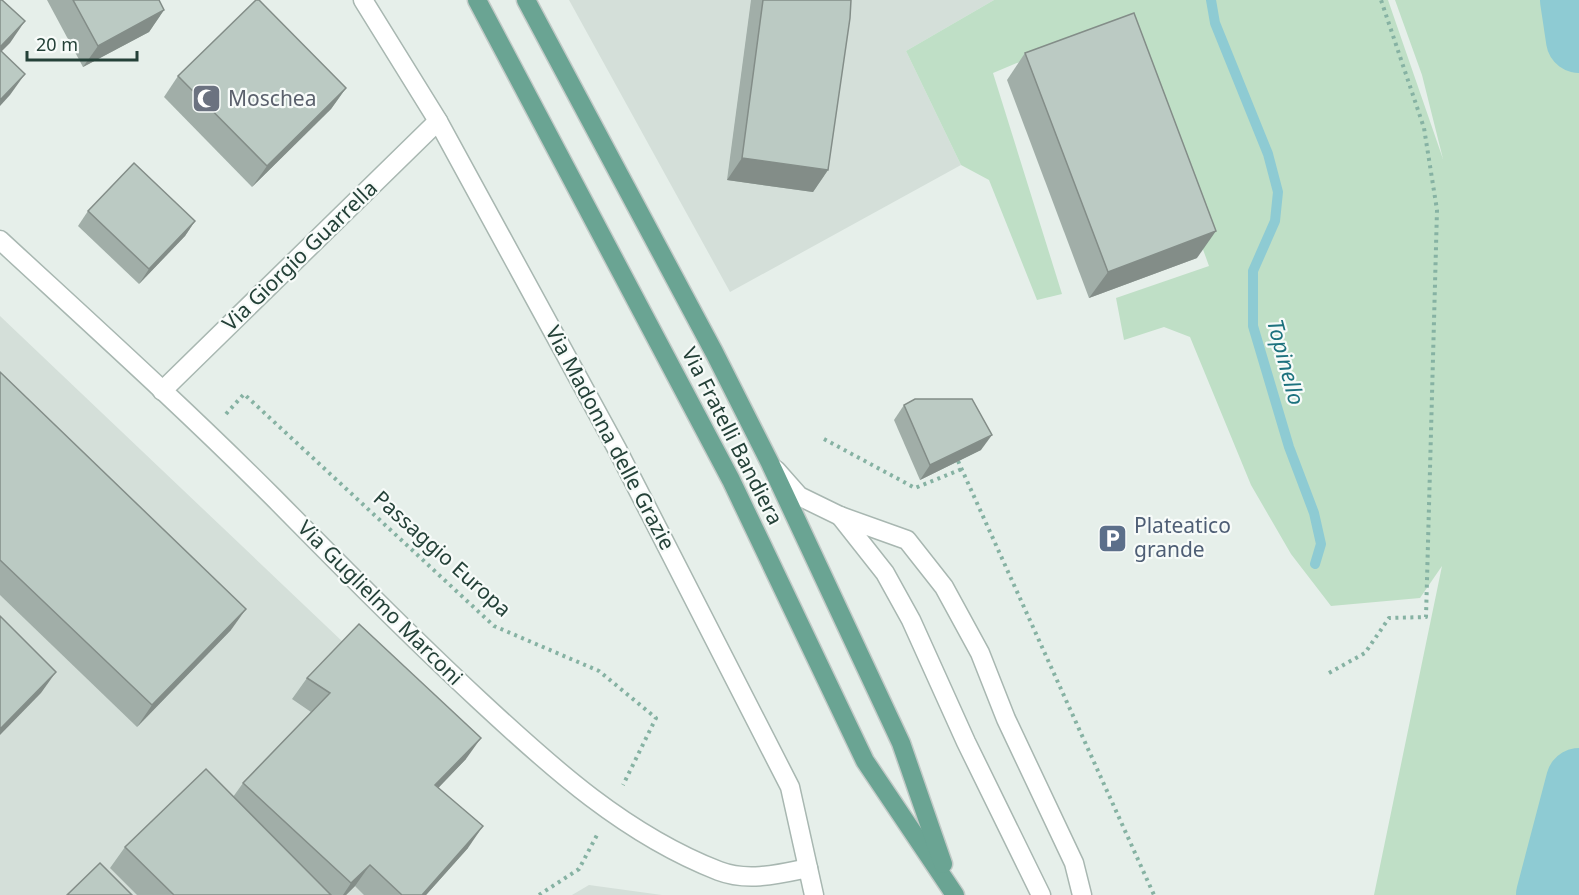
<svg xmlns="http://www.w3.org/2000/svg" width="1579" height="895" font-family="'Noto Sans',sans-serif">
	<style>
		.built { fill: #d4dfd9 }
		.green { fill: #bfdfc6 }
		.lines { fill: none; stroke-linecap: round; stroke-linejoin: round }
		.stream { stroke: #8ecbd3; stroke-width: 10 }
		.river { stroke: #8ecbd3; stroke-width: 66 }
		.minor-casing { stroke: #a8b7b1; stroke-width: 21 }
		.major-casing { stroke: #c2cac7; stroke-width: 21 }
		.path { stroke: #86b2a3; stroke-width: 4; stroke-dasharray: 3 4.5; stroke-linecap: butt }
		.minor { stroke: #fff; stroke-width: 18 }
		.major { stroke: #6aa493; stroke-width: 18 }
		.wall { fill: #a1aea8 }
		.shaded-wall { fill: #838d88 }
		.building { fill: #bbcac3; stroke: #838d88; stroke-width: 1.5 }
		.labels { text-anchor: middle; stroke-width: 4.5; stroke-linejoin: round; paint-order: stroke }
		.worship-label { font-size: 21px; fill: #5b616d; stroke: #f7fbf9; text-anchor: start }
		.street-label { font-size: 21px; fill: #244138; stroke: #f7fbf9 }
		.service-label { font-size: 21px; fill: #4e5e75; stroke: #f7fbf9; text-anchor: start }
		.water-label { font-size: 22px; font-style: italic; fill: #1d727e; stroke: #f7fbf9 }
	</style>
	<rect width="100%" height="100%" fill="#e6efea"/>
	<g class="built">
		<path d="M 569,0 L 994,0 L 906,51 L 961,165 L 730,292 Z"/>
		<path d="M 0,316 L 466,759 L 420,806 L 468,848 L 426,895 L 0,895 Z"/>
		<path d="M 589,885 L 662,895 L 572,895 Z"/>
	</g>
	<path class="green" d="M 994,0 L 1388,0 L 1443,159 L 1422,75 L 1395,0 L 1579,0 L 1579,895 L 1374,895 L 1442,566 L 1420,598 L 1331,606 L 1291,554 L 1251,485 L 1190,337 L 1164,327 L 1124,340 L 1116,298 L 1209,266 L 1120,20 L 993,73 L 1062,294 L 1037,300 L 989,180 L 961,165 L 906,51 Z"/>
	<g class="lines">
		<path class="stream" d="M 1211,0 L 1215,23 L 1268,154 L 1278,192 L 1275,221 L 1253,271 L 1253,326 L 1289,447 L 1314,513 L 1321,544 L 1315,564"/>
		<g class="river">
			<path d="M 1573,0 L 1579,40"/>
			<path d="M 1549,895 L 1579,781"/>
		</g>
		<defs>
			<g id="minor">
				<path d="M 363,0 L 438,121 L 617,449 L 790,787 L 814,895"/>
				<path d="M 0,240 C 92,325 185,409 273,497 C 341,566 409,635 480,701 C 552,768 626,835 719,871 C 748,882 779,874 808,868"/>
				<path d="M 162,391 L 438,121"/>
				<path d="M 776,470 L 799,496 L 840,516 L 907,540 L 944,587 L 980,653 L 1006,719 L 1074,863 L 1082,895"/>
				<path d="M 840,516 L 885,573 L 911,620 L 966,742 L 1041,895"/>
			</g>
			<g id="major">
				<path d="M 477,0 L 731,480 L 865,761 L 955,895"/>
				<path d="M 526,0 L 714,352 L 770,463 L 901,743 L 943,864"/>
			</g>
		</defs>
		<use href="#minor" class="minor-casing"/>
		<use href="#major" class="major-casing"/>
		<g class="path">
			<path d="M 226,414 L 244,394 L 494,626 L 599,671 L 656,718 L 623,785"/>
			<path d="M 824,439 L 915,488 L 962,469"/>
			<path d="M 958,461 L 1154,895"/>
			<path d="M 1329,673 L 1365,653 L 1389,618 L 1426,617 L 1437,210 L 1424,128 L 1381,0"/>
			<path d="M 539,895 L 579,869 L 597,835"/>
		</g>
		<use href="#minor" class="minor"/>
		<use href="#major" class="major"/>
	</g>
	<g class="wall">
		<path d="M 47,0 L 159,0 L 164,10 L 149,32 L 83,67 Z"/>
		<path d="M 751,0 L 851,0 L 828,170 L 813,192 L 727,180 Z"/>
		<path d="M 1025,53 L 1197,258 L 1089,298 L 1007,80 Z"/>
		<path d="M 178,76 L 346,88 L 331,109 L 252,187 L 164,97 Z"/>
		<path d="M 88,211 L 195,221 L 185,236 L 139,284 L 78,226 Z"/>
		<path d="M 0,372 L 231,630 L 137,727 L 0,595 Z"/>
		<path d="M 904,405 L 981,450 L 920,480 L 894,420 Z"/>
		<path d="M 307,678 L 466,759 L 438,788 L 468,848 L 426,895 L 364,895 L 355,886 L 346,895 L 137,895 L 110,868 L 125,847 L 233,797 L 243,783 L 311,712 L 292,699 Z"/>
	</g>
	<g class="shaded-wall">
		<path d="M 164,10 L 149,32 L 83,67 L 98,46 Z"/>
		<path d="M 25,21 L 10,43 L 0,53 L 0,47 Z"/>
		<path d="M 25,74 L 10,95 L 0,106 L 0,100 Z"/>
		<path d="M 346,88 L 331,109 L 252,187 L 267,166 Z"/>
		<path d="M 742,158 L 828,170 L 813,192 L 727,180 Z"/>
		<path d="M 195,221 L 185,236 L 139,284 L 149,269 Z"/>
		<path d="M 1216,231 L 1197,258 L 1089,298 L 1108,272 Z"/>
		<path d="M 992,435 L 981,450 L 920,480 L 930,465 Z"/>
		<path d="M 246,609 L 231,630 L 137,727 L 152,705 Z"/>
		<path d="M 56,672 L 41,693 L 0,735 L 0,729 Z"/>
		<path d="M 481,738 L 466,759 L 420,807 L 435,785 Z"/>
		<path d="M 483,826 L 468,848 L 426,895 L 422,895 Z"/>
		<path d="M 370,865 L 355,886 L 346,895 L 343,895 L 351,883 Z"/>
	</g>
	<g class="building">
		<path d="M 0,0 L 2,0 L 25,21 L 0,47 Z"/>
		<path d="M 73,0 L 159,0 L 164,10 L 98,46 Z"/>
		<path d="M 256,0 L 259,0 L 346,88 L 267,166 L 178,76 Z"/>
		<path d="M 763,0 L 851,0 L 850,18 L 828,170 L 742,158 Z"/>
		<path d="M 1134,13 L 1216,231 L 1108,272 L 1025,53 Z"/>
		<path d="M 0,50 L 25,74 L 0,100 Z"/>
		<path d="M 134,163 L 195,221 L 149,269 L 88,211 Z"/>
		<path d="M 0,372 L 246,609 L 152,705 L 0,560 Z"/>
		<path d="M 915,399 L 972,399 L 992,435 L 930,465 L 904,405 Z"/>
		<path d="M 0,616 L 56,672 L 0,729 Z"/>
		<path d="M 359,624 L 481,738 L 435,785 L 483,826 L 422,895 L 402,895 L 370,865 L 351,883 L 243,783 L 330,693 L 307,678 Z"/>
		<path d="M 206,769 L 331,895 L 174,895 L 125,847 Z"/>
		<path d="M 100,863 L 132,895 L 67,895 Z"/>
	</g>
	<defs>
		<symbol id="mosque-square" viewBox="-11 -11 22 22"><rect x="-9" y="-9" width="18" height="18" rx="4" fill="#6b7280" stroke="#f7fbf9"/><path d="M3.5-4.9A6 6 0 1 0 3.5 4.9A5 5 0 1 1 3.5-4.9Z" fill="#fff"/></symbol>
		<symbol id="parking-square" viewBox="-11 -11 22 22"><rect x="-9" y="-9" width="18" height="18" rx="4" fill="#5c6f8a" stroke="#f7fbf9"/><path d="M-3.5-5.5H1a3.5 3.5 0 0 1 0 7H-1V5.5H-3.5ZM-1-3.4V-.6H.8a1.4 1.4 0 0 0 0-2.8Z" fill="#fff"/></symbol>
	</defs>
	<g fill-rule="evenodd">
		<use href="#mosque-square" x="190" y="82" width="33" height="33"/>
		<use href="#parking-square" x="1096" y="522" width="33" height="33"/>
	</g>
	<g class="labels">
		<g class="worship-label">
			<text x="228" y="106">Moschea</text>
		</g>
		<g class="street-label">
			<text transform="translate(300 256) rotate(-44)" y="7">Via Giorgio Guarrella</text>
			<text transform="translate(732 436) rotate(63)" y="7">Via Fratelli Bandiera</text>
			<text transform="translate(610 438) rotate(62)" y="7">Via Madonna delle Grazie</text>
			<text transform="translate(442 554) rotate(42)" y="7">Passaggio Europa</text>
			<text transform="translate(380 603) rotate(45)" y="7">Via Guglielmo Marconi</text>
		</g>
		<g class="service-label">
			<text x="1134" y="533">Plateatico<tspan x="1134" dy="24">grande</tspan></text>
		</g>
		<g class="water-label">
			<text transform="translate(1286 362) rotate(75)" y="8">Topinello</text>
		</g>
	</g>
	<path d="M27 51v9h110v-9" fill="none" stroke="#244138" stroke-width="3"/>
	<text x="36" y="51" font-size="18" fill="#244138" stroke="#f7fbf9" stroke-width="4.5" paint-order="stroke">20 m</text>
</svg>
